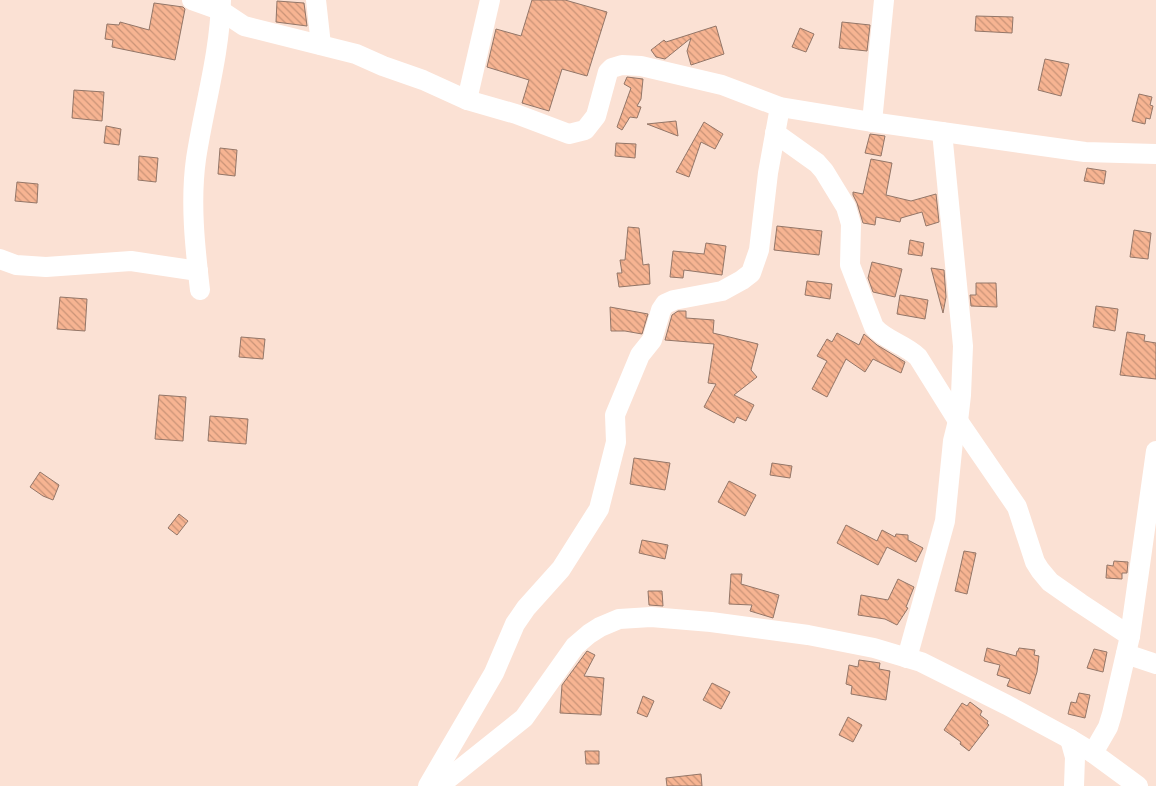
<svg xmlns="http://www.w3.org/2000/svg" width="1156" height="786" font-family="Jost,sans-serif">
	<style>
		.building { fill: url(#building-back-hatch); stroke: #937668 }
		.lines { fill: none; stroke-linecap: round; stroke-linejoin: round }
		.minor { stroke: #fff; stroke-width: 20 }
	</style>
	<defs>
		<pattern id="building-back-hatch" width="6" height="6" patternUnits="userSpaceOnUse" patternTransform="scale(1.25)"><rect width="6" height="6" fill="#f7b492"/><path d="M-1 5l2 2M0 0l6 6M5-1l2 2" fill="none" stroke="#c99377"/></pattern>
	</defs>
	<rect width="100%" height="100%" fill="#fbe1d4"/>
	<g class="building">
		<path d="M 532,0 L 565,0 L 607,12 L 587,76 L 562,69 L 549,111 L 522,103 L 529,80 L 487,67 L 496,29 L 521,36 Z"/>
		<path d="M 277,1 L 304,3 L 307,26 L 276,22 Z"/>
		<path d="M 154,3 L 183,7 L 185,9 L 175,60 L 112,47 L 113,40 L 105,39 L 107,24 L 119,25 L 120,22 L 149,30 Z"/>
		<path d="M 976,16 L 1013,17 L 1012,33 L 975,31 Z"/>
		<path d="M 842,22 L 870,25 L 867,51 L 839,48 Z"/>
		<path d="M 716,26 L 724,54 L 691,65 L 687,51 L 691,38 L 665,59 L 656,57 L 651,50 L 664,40 L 666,42 Z"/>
		<path d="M 800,28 L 814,34 L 806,52 L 792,47 Z"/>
		<path d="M 1045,59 L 1069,64 L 1061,96 L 1038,90 Z"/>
		<path d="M 627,77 L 643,79 L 641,99 L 637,106 L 641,107 L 637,118 L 630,117 L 622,130 L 617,127 L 631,88 L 624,84 Z"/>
		<path d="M 74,90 L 104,92 L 102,121 L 72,118 Z"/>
		<path d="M 1139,94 L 1152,97 L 1150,105 L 1153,106 L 1150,119 L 1146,118 L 1145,124 L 1132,121 Z"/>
		<path d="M 676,121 L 678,136 L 647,124 Z"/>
		<path d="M 704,122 L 723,134 L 715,149 L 701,142 L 689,177 L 676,172 Z"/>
		<path d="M 106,126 L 121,129 L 119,145 L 104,143 Z"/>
		<path d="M 870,134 L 885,136 L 881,156 L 865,153 Z"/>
		<path d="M 616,143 L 636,144 L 635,158 L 615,156 Z"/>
		<path d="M 220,148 L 237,150 L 235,176 L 218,174 Z"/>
		<path d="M 139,156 L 158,158 L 156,182 L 138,180 Z"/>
		<path d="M 871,159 L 892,163 L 886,195 L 911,201 L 936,194 L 939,222 L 926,226 L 922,212 L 901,218 L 900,222 L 876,217 L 875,225 L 863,223 L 857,203 L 853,195 L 853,192 L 863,194 Z"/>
		<path d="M 1087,168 L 1106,171 L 1104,184 L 1084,181 Z"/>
		<path d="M 17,182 L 38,184 L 37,203 L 15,201 Z"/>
		<path d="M 777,226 L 822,231 L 819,255 L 774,250 Z"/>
		<path d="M 628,227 L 639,228 L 643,265 L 649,264 L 650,284 L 619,287 L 617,273 L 622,273 L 620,260 L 625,260 Z"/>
		<path d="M 1134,230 L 1151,233 L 1148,259 L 1130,257 Z"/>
		<path d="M 910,240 L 924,243 L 922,256 L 908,254 Z"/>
		<path d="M 706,243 L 726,246 L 722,275 L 684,270 L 683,278 L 670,277 L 673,251 L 704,254 Z"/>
		<path d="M 872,262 L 902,269 L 895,297 L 873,292 L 868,278 Z"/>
		<path d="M 931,268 L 944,270 L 946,297 L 943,313 Z"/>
		<path d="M 807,281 L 832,284 L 830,299 L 805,295 Z"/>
		<path d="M 976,283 L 996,283 L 997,307 L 971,306 L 970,295 L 976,295 Z"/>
		<path d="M 900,295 L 928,300 L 925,319 L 897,314 Z"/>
		<path d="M 60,297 L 87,299 L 85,331 L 57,329 Z"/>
		<path d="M 1096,306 L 1118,309 L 1115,331 L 1093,327 Z"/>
		<path d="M 610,307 L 648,314 L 642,334 L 625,331 L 611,331 Z"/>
		<path d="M 678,311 L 686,311 L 686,318 L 714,320 L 713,333 L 758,344 L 751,370 L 757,377 L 734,395 L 754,405 L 746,421 L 737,417 L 734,423 L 704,407 L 716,384 L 708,383 L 714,344 L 665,340 L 672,315 Z"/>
		<path d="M 1127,332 L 1145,335 L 1144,341 L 1156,343 L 1156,379 L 1120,375 Z"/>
		<path d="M 837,333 L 859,345 L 864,334 L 877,345 L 905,362 L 901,373 L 873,359 L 865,372 L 846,359 L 827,397 L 812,389 L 827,361 L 817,356 L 827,339 L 832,342 Z"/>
		<path d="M 241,337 L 265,339 L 263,359 L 239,357 Z"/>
		<path d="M 159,395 L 186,397 L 183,441 L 155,439 Z"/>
		<path d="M 210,416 L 248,419 L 246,444 L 208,441 Z"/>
		<path d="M 634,458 L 670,463 L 665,490 L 630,484 Z"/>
		<path d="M 772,463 L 792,466 L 790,478 L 770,475 Z"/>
		<path d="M 40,472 L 59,485 L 53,500 L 43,496 L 30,487 Z"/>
		<path d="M 729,481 L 756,495 L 745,516 L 718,502 Z"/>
		<path d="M 179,514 L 188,521 L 177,535 L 168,528 Z"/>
		<path d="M 846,525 L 877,541 L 882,530 L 895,537 L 896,534 L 908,535 L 908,540 L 923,548 L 916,562 L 887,547 L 878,565 L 837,543 Z"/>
		<path d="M 642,540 L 668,545 L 665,559 L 639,553 Z"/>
		<path d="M 964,551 L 976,553 L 967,594 L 955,591 Z"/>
		<path d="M 1114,561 L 1128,562 L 1127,573 L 1122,573 L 1122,579 L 1106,578 L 1107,565 L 1113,566 Z"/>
		<path d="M 731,574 L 742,574 L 741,584 L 779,595 L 773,618 L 750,611 L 752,605 L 729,604 Z"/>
		<path d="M 898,579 L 914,587 L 906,607 L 908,608 L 897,625 L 885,619 L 858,615 L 861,595 L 888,600 Z"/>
		<path d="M 648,591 L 662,591 L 663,606 L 649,605 Z"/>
		<path d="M 987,648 L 1016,656 L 1017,651 L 1018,651 L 1019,648 L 1035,650 L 1034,655 L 1039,656 L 1037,672 L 1030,694 L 1007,686 L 1010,679 L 997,675 L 1000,665 L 984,661 Z"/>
		<path d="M 1094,649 L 1107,652 L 1103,672 L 1087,668 Z"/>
		<path d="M 587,651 L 595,655 L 584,676 L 604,678 L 601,715 L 560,713 L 562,685 Z"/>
		<path d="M 859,660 L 880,663 L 879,669 L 890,671 L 886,700 L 851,694 L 852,686 L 846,684 L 849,665 L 858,667 Z"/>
		<path d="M 712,683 L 730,692 L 721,709 L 703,700 Z"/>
		<path d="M 1079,693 L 1090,695 L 1085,718 L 1068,714 L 1071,702 L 1076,703 Z"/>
		<path d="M 643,696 L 654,701 L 647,717 L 637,713 Z"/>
		<path d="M 970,702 L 982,711 L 980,715 L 988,721 L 987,723 L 989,725 L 969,751 L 960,744 L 961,742 L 944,730 L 962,703 L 967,706 Z"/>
		<path d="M 848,717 L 862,725 L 853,742 L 839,735 Z"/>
		<path d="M 585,751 L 599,751 L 599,764 L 586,764 Z"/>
		<path d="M 701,774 L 702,786 L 667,786 L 666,778 Z"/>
	</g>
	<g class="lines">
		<g class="minor">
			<path d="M 192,0 L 220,10 L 244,26 L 356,54 L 383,66 L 423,80 L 467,100 L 516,114 L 569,134 L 585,130 L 596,116 L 608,72 L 612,68 L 622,65 L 641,66 L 722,85 L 780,107 L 872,122 L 1085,152 L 1156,154"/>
			<path d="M 316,0 L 321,45"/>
			<path d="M 467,100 L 490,0"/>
			<path d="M 872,122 L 884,0"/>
			<path d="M 775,133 L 817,163 L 824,171 L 846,207 L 851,224 L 850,265 L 874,327 C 886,341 905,344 918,357 L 958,421 L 1017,507 L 1035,562 L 1040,570 L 1050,582 L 1080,603 L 1130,636"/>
			<path d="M 0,259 L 16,265 L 46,267 L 131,261 L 198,271"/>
			<path d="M 200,290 C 195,247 190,202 196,159 C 204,106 220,54 221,0"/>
			<path d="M 1126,654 L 1156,664"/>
			<path d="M 907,658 L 945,521 L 953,441 L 958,421 L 961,395 L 963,346 L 942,132"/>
			<path d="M 1070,739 L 1075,757 L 1074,786"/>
			<path d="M 1093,753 L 1108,727 L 1112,714 L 1130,636 L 1156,451"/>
			<path d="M 428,786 L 494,673 L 515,624 L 526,608 L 561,569 L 599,509 L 616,442 L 615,415 L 640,355 L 652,340 L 661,310 L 665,304 L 674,300 L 722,291 L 742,280 L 751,273 L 759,250 L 768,173 L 780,107"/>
			<path d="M 439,786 L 524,718 L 575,646 L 589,634 L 600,627 L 619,619 L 651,617 L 711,622 L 808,635 L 874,648 L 921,662 L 1007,705 L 1070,739 L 1093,753 L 1138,786"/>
		</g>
	</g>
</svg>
